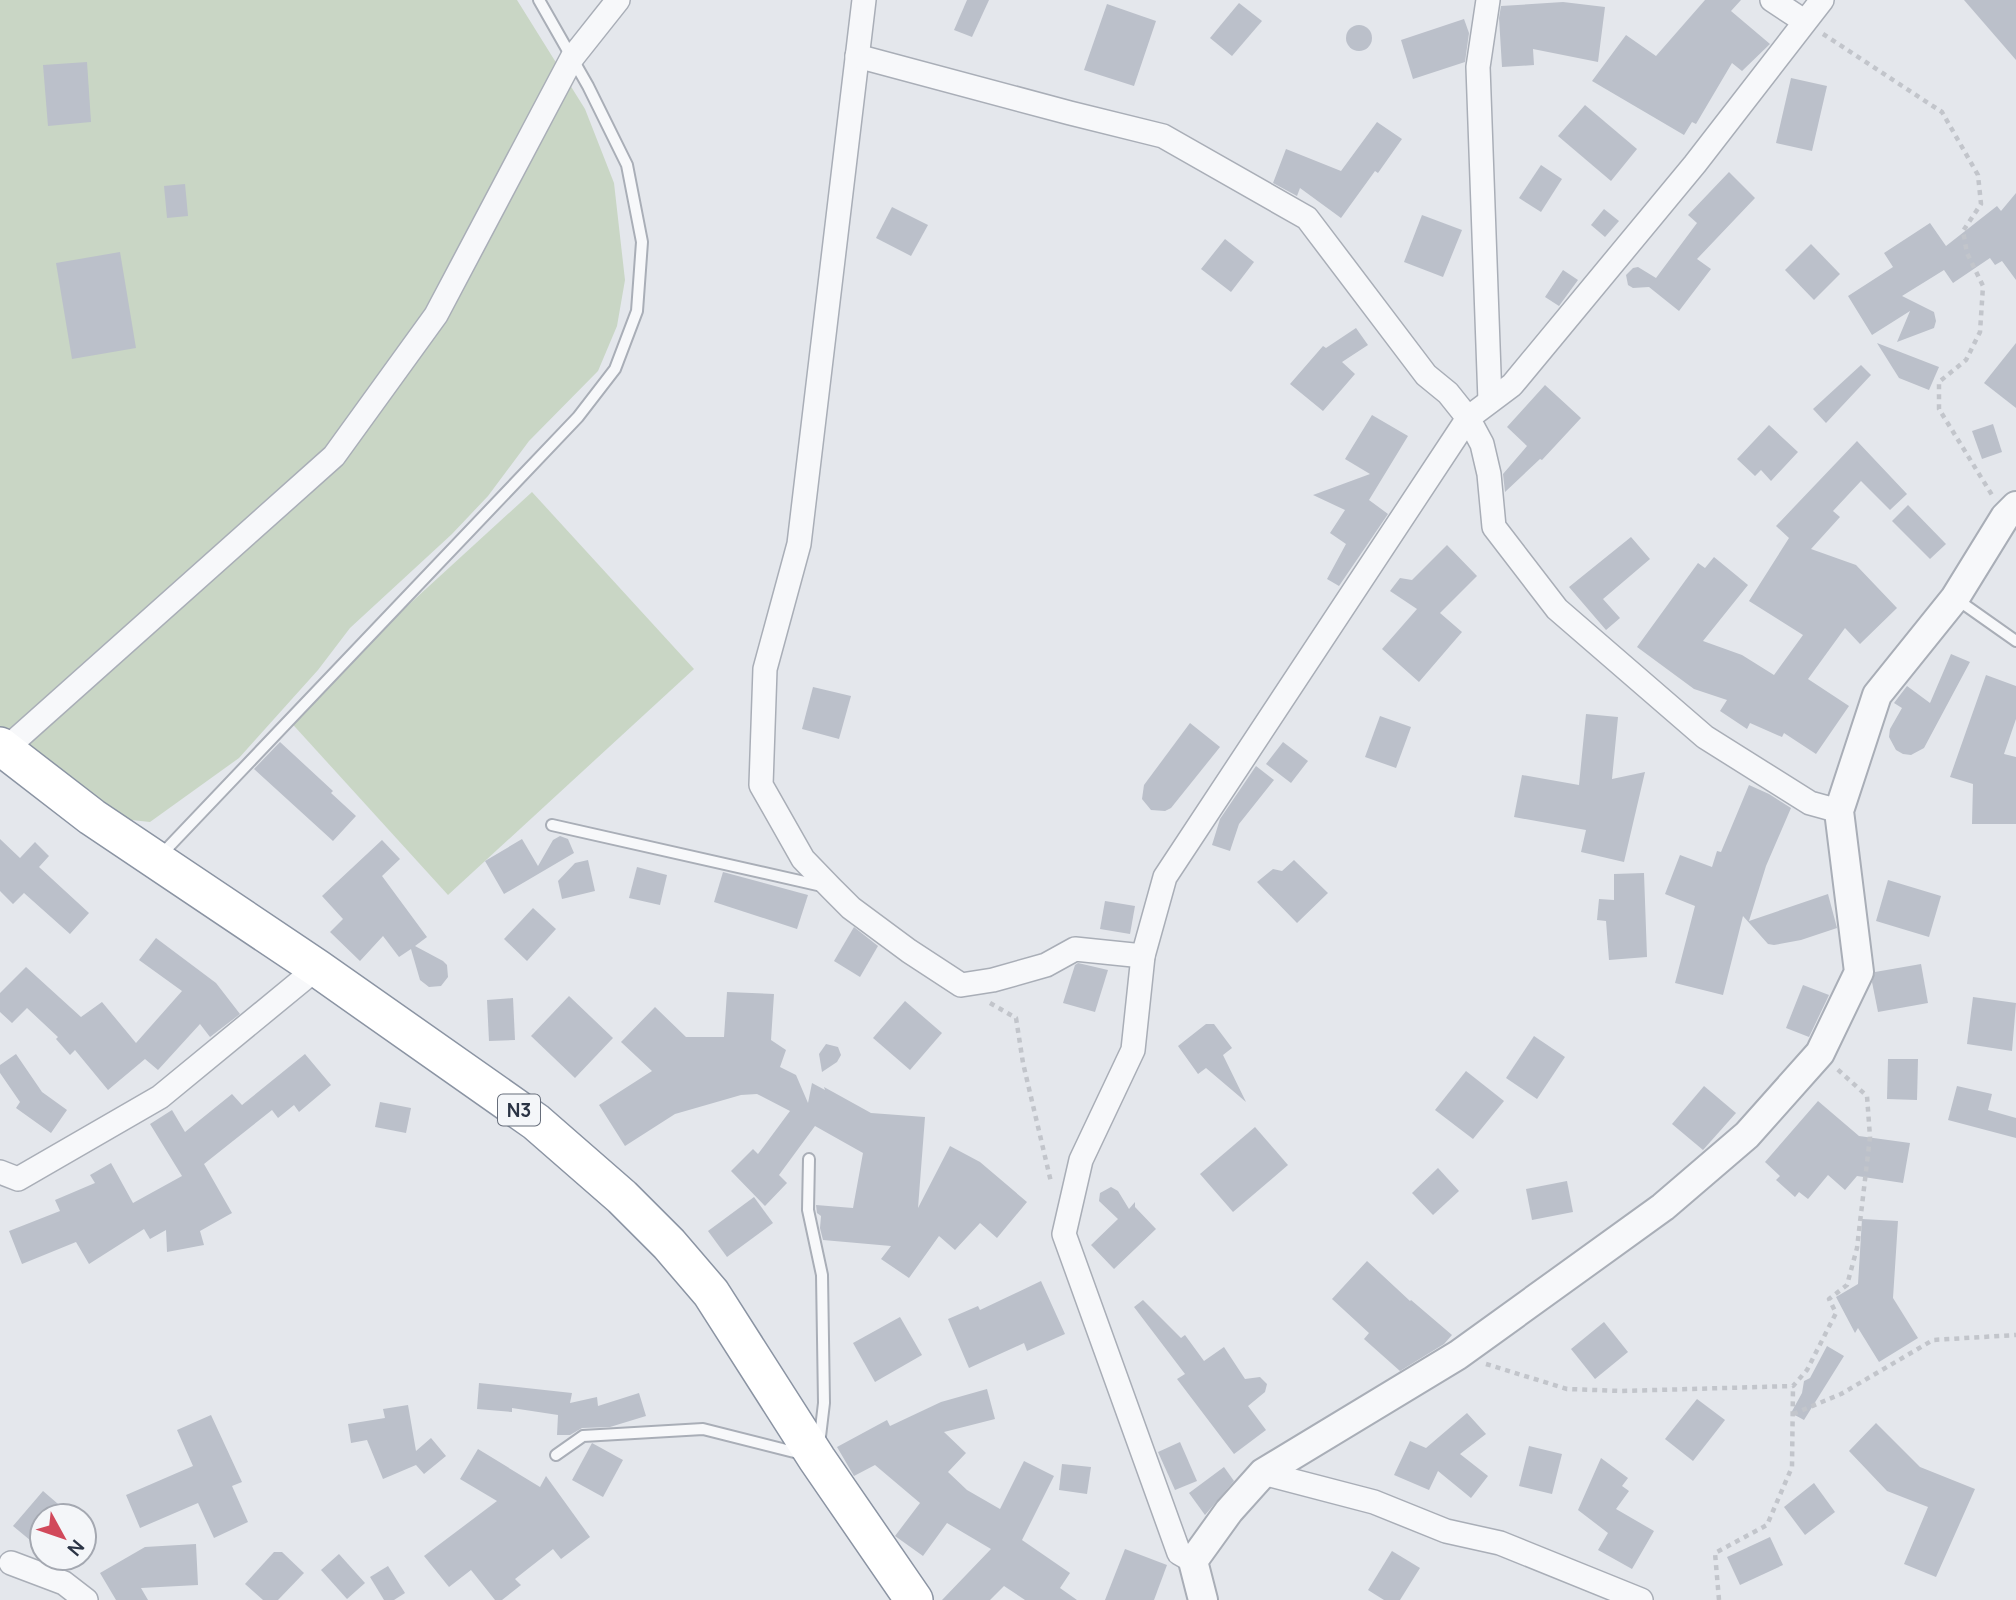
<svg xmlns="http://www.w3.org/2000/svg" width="2016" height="1600" font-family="Manrope,sans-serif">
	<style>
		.green { fill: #c9d6c5 }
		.building { fill: #bbc0ca }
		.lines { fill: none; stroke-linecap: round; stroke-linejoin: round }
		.service-casing { stroke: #a9aeb7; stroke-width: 14 }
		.minor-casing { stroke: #a9aeb7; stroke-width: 26 }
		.tertiary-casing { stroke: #a9aeb7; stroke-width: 32 }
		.trunk-casing { stroke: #8b94a3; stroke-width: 40 }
		.path { stroke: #c2c5cb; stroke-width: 4.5; stroke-dasharray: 5 5; stroke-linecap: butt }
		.service { stroke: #f7f8fa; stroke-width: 10 }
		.minor { stroke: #f7f8fa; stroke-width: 23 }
		.tertiary { stroke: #f7f8fa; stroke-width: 28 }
		.trunk { stroke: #fff; stroke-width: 37 }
		.labels { text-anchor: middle; stroke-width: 5; stroke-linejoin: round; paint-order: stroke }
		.shield { fill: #f4f6f9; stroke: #676e7b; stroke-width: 2 }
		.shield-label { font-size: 19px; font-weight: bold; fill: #2b3445 }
	</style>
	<rect width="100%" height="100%" fill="#e4e7ec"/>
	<g class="green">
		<path d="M 0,0 L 517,0 L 585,109 L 614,183 L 625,280 L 617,326 L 598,371 L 529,441 L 488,496 L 452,534 L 350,628 L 318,670 L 239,758 L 150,822 L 95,816 L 0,746 Z"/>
		<path d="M 532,492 L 694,669 L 448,895 L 286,717 Z"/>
	</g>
	<g class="building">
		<path d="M 967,0 L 989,0 L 972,37 L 954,30 Z"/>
		<path d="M 1705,0 L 1741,0 L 1731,11 L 1770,44 L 1742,71 L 1732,63 L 1696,124 L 1692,122 L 1684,135 L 1592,81 L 1626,35 L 1656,56 Z"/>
		<path d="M 1964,0 L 2016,0 L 2016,60 Z"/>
		<path d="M 1563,2 L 1605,7 L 1598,62 L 1533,49 L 1534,65 L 1502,67 L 1499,18 L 1501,6 Z"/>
		<path d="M 1239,3 L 1262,21 L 1232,56 L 1210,38 Z"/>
		<path d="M 1107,4 L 1156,21 L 1134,86 L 1084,70 Z"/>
		<path d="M 1464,19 L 1469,33 L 1465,62 L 1413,79 L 1401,40 Z"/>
		<circle cx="1359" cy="38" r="13"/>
		<path d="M 87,62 L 91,122 L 48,126 L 43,65 Z"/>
		<path d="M 1791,78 L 1827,86 L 1812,151 L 1776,143 Z"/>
		<path d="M 1585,105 L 1637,149 L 1611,181 L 1558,136 Z"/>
		<path d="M 1377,122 L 1402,139 L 1378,173 L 1375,171 L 1341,218 L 1300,188 L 1297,196 L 1273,183 L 1286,149 L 1341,171 Z"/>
		<path d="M 1541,165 L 1562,179 L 1541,212 L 1519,198 Z"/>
		<path d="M 1729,172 L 1755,198 L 1697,259 L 1711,269 L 1679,311 L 1649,287 L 1633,288 L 1628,285 L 1626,275 L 1633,268 L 1638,267 L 1656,278 L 1697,223 L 1688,215 Z"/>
		<path d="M 185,184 L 188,216 L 167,218 L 164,186 Z"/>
		<path d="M 2016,193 L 2016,280 L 2002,261 L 1995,265 L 1990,258 L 1953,283 L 1944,270 L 1902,296 L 1934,312 L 1936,321 L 1934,328 L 1897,342 L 1910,311 L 1872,335 L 1848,296 L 1893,267 L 1884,253 L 1930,223 L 1946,246 L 1997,206 L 2001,211 Z"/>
		<path d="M 892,207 L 928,225 L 911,256 L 876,238 Z"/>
		<path d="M 1604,209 L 1619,221 L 1605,237 L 1591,225 Z"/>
		<path d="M 1422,215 L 1462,230 L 1443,277 L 1404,262 Z"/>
		<path d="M 1225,239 L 1254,262 L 1231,292 L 1201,269 Z"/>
		<path d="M 1811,244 L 1840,274 L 1814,300 L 1785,270 Z"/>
		<path d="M 120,252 L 136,348 L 72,359 L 56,263 Z"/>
		<path d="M 1563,270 L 1578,280 L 1559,306 L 1545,297 Z"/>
		<path d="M 1356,328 L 1368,345 L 1342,362 L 1355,374 L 1323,411 L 1290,384 L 1323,346 L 1326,348 Z"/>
		<path d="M 1877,343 L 1939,367 L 1929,390 L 1899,378 Z"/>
		<path d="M 2016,343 L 2016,408 L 1984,383 Z"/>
		<path d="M 1861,365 L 1871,375 L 1826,423 L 1813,409 Z"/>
		<path d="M 1545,385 L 1581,418 L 1542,460 L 1540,459 L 1505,492 L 1503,474 L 1527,446 L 1507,427 Z"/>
		<path d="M 1372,415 L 1408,436 L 1369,500 L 1388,514 L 1339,586 L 1327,579 L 1346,544 L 1330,533 L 1345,510 L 1313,495 L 1370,474 L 1345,459 Z"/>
		<path d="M 1993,424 L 2002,452 L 1982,459 L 1972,431 Z"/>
		<path d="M 1769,425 L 1798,452 L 1771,481 L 1761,470 L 1755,476 L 1737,459 Z"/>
		<path d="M 1857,441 L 1907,494 L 1890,510 L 1861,481 L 1833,511 L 1840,517 L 1811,549 L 1856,565 L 1897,608 L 1860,644 L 1845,628 L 1808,679 L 1849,706 L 1816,754 L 1784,733 L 1782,737 L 1750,723 L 1747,729 L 1720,711 L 1727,700 L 1694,689 L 1637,647 L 1698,563 L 1705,568 L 1714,557 L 1748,585 L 1703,641 L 1742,655 L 1774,675 L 1803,635 L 1749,601 L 1789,538 L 1776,526 Z"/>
		<path d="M 1908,505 L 1946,544 L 1930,559 L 1892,521 Z"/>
		<path d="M 1631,537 L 1650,559 L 1603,599 L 1620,618 L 1606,630 L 1569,587 Z"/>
		<path d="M 1447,545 L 1477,576 L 1440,613 L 1462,632 L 1419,682 L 1382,649 L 1417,609 L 1390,591 L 1400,578 L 1412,580 Z"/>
		<path d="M 1951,654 L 1970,662 L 1924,748 L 1911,755 L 1903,754 L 1896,750 L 1889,737 L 1890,729 L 1902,708 L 1894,703 L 1907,686 L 1930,703 Z"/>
		<path d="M 1986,675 L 2016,686 L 2016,719 L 2004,754 L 2016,757 L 2016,824 L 1972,824 L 1973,784 L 1950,777 Z"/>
		<path d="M 813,687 L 851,696 L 839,739 L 802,729 Z"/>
		<path d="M 1586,714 L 1618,717 L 1612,779 L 1645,772 L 1624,862 L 1581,852 L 1586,830 L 1514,817 L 1522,775 L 1579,785 Z"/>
		<path d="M 1380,716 L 1411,727 L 1396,768 L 1365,757 Z"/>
		<path d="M 1190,723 L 1220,747 L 1171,808 L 1165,811 L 1151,810 L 1142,799 L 1144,785 Z"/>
		<path d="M 280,742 L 333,791 L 331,793 L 356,816 L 333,841 L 254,769 Z"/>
		<path d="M 1283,742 L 1308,761 L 1291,783 L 1266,764 Z"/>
		<path d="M 1256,766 L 1274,780 L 1239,824 L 1230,851 L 1212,845 L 1220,819 Z"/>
		<path d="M 1749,785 L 1769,794 L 1791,808 L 1766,866 L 1749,921 L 1828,894 L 1837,928 L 1801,940 L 1774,945 L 1768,944 L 1743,916 L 1723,995 L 1675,983 L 1695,906 L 1665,894 L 1680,855 L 1712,867 L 1717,851 L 1721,852 Z"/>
		<path d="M 560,836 L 568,839 L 574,853 L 504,894 L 485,861 L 522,839 L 538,866 L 553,840 Z"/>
		<path d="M 0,839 L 20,858 L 35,842 L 49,856 L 39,867 L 89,913 L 70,934 L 24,893 L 13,904 L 0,891 Z"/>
		<path d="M 382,840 L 400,859 L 382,876 L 427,937 L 415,946 L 443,961 L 447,965 L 448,977 L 441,986 L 429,987 L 420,980 L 411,949 L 399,957 L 383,936 L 360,961 L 330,932 L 343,919 L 322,896 Z"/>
		<path d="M 588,860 L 595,891 L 562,899 L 558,881 L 575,863 Z"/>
		<path d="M 1294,860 L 1328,893 L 1297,923 L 1257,882 L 1273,869 L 1282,871 Z"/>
		<path d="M 637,867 L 667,875 L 660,905 L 629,898 Z"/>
		<path d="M 723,872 L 808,895 L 797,929 L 714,902 Z"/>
		<path d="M 1644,873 L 1647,957 L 1609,960 L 1606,921 L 1597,920 L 1599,899 L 1614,900 L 1614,874 Z"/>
		<path d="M 1888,880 L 1941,896 L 1929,937 L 1876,921 Z"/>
		<path d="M 1105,901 L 1135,906 L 1130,934 L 1100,929 Z"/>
		<path d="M 533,908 L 556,929 L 527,961 L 504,939 Z"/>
		<path d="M 854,927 L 878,946 L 860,977 L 834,961 Z"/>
		<path d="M 156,938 L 216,983 L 240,1014 L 210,1037 L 200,1024 L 158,1070 L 145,1059 L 108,1090 L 75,1050 L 70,1055 L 56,1039 L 58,1037 L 27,1008 L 12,1023 L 0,1012 L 0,993 L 26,967 L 81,1017 L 102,1002 L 136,1043 L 182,991 L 139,960 Z"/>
		<path d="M 1078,963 L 1108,970 L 1095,1012 L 1063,1003 L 1075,965 Z"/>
		<path d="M 1921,964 L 1928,1003 L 1878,1012 L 1872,982 L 1875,972 Z"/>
		<path d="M 1803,985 L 1829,995 L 1809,1037 L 1786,1028 Z"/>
		<path d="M 727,992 L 774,994 L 771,1040 L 786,1050 L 780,1067 L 796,1075 L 808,1103 L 812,1083 L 825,1090 L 824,1087 L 871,1113 L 925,1117 L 918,1208 L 950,1146 L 980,1162 L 1027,1202 L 997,1238 L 980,1223 L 955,1250 L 939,1236 L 909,1278 L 881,1259 L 891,1246 L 823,1240 L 820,1228 L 821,1216 L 817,1213 L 816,1205 L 853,1208 L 863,1153 L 815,1126 L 779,1175 L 787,1183 L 765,1206 L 731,1171 L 753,1149 L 758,1154 L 790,1111 L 757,1094 L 741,1095 L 675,1114 L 625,1146 L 599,1105 L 652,1071 L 621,1042 L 655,1007 L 686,1037 L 724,1037 Z"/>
		<path d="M 569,996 L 613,1038 L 575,1078 L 531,1036 Z"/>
		<path d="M 1973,997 L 2016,1003 L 2012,1051 L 1967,1044 Z"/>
		<path d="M 513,998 L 515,1040 L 489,1041 L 487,1000 Z"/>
		<path d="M 905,1001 L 942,1033 L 910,1070 L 873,1038 Z"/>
		<path d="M 1206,1024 L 1214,1024 L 1232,1048 L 1223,1055 L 1246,1102 L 1206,1068 L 1198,1074 L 1178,1046 Z"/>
		<path d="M 1534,1036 L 1565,1057 L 1537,1099 L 1506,1078 Z"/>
		<path d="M 826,1044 L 838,1047 L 841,1055 L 837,1062 L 822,1072 L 819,1054 Z"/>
		<path d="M 16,1054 L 42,1092 L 67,1110 L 51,1133 L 16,1108 L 20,1102 L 0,1073 L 0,1065 Z"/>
		<path d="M 305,1054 L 331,1085 L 299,1112 L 294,1105 L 278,1118 L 272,1110 L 204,1164 L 232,1213 L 200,1231 L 204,1245 L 167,1252 L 166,1230 L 150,1239 L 144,1229 L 89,1264 L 76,1242 L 22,1264 L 9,1231 L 60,1211 L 55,1200 L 95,1183 L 90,1175 L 111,1163 L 133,1203 L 182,1176 L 150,1124 L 172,1110 L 185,1132 L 232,1094 L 242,1105 Z"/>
		<path d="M 1888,1059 L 1918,1059 L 1917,1100 L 1887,1099 Z"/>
		<path d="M 1466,1071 L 1504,1101 L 1473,1139 L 1435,1110 Z"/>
		<path d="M 1704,1086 L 1736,1113 L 1703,1150 L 1672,1124 Z"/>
		<path d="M 1957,1086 L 1992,1094 L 1988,1110 L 2016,1118 L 2016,1138 L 1948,1120 Z"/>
		<path d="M 1818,1101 L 1859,1136 L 1910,1143 L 1903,1183 L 1857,1176 L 1845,1190 L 1828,1175 L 1808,1199 L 1799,1192 L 1795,1197 L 1776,1180 L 1780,1176 L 1765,1162 Z"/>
		<path d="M 380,1102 L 411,1108 L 406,1133 L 375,1127 Z"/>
		<path d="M 1255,1127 L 1288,1165 L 1233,1212 L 1200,1174 Z"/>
		<path d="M 1438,1168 L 1459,1191 L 1433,1215 L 1412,1193 Z"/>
		<path d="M 1567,1181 L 1573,1212 L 1532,1220 L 1526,1189 Z"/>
		<path d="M 1111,1187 L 1118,1191 L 1129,1209 L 1135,1202 L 1135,1207 L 1156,1229 L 1114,1269 L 1091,1245 L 1118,1219 L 1099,1201 L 1100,1193 Z"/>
		<path d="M 754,1197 L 773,1223 L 727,1257 L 708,1231 Z"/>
		<path d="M 1862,1219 L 1898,1221 L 1893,1298 L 1918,1338 L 1879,1362 L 1858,1328 L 1855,1333 L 1836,1297 L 1858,1284 Z"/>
		<path d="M 1367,1261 L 1410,1301 L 1411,1300 L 1452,1335 L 1444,1344 L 1400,1371 L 1364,1339 L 1369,1333 L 1332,1299 Z"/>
		<path d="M 1041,1281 L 1065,1334 L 1027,1351 L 1024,1343 L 969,1368 L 948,1319 L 978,1306 L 980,1310 Z"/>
		<path d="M 1143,1300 L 1181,1338 L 1185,1335 L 1204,1361 L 1224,1347 L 1245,1379 L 1260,1377 L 1267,1384 L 1265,1392 L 1248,1406 L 1266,1430 L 1234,1454 L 1177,1379 L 1185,1374 L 1134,1307 Z"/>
		<path d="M 900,1317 L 922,1355 L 875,1382 L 853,1343 Z"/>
		<path d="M 1604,1322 L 1628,1352 L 1595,1379 L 1571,1349 Z"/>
		<path d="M 1827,1346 L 1844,1356 L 1804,1420 L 1791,1413 L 1802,1393 L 1804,1381 L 1810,1378 Z"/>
		<path d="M 479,1383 L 572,1393 L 570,1403 L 597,1397 L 598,1406 L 639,1393 L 646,1416 L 610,1427 L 582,1428 L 570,1435 L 557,1435 L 558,1415 L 512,1408 L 512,1412 L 477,1409 Z"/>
		<path d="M 987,1389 L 995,1419 L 944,1432 L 966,1453 L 948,1472 L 967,1490 L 1000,1509 L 1024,1461 L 1054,1476 L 1022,1540 L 1070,1573 L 1060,1588 L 1077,1600 L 1025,1600 L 1004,1586 L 990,1600 L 942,1600 L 991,1549 L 947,1523 L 923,1556 L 895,1536 L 920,1503 L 875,1465 L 854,1476 L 837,1447 L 887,1420 L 890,1426 L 941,1402 Z"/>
		<path d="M 1697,1399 L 1725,1420 L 1693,1461 L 1665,1439 Z"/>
		<path d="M 408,1405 L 416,1451 L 431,1438 L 446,1456 L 424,1474 L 416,1465 L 383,1479 L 367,1440 L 351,1443 L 348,1424 L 385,1418 L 383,1409 Z"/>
		<path d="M 1467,1413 L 1486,1434 L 1460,1454 L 1488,1476 L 1471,1498 L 1438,1471 L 1429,1490 L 1394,1475 L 1410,1441 L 1426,1448 Z"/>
		<path d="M 211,1415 L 242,1482 L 232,1486 L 248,1522 L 214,1538 L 198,1503 L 140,1528 L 126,1495 L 193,1466 L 177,1430 Z"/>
		<path d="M 1876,1423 L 1920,1467 L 1975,1489 L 1936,1577 L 1904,1564 L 1928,1507 L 1887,1491 L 1849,1451 Z"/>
		<path d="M 1180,1442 L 1197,1481 L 1175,1490 L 1158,1452 Z"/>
		<path d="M 592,1443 L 623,1460 L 603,1497 L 572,1480 Z"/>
		<path d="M 1529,1446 L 1562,1454 L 1552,1494 L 1519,1486 Z"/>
		<path d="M 478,1449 L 540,1487 L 546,1476 L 590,1537 L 561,1559 L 553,1549 L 515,1579 L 521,1585 L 502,1600 L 495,1600 L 471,1570 L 449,1587 L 424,1556 L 497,1501 L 460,1479 Z"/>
		<path d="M 1601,1458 L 1628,1478 L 1622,1486 L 1629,1491 L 1616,1509 L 1654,1531 L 1632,1569 L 1598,1550 L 1608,1533 L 1578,1510 Z"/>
		<path d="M 1062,1464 L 1091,1467 L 1087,1494 L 1059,1490 Z"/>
		<path d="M 1224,1467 L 1234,1481 L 1205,1515 L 1189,1493 Z"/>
		<path d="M 1814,1483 L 1835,1512 L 1805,1535 L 1784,1507 Z"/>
		<path d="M 43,1491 L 72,1516 L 42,1516 L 42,1550 L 13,1526 Z"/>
		<path d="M 1770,1537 L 1783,1565 L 1740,1585 L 1727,1557 Z"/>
		<path d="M 196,1544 L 198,1585 L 141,1588 L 148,1600 L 116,1600 L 100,1573 L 145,1547 Z"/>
		<path d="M 1125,1549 L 1167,1565 L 1154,1600 L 1105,1600 Z"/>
		<path d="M 1392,1551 L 1420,1568 L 1400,1600 L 1384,1600 L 1368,1590 Z"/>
		<path d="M 274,1552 L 282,1552 L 304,1573 L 278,1600 L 263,1600 L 245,1584 Z"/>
		<path d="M 339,1554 L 365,1583 L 347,1599 L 321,1570 Z"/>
		<path d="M 388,1566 L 405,1593 L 394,1600 L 384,1600 L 370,1577 Z"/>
	</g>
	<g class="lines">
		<defs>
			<g id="service">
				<path d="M 1955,598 L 2016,641"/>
				<path d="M 552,825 L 822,886"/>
				<path d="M 159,857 L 578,417 L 615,369 L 637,311 L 642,242 L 627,165 L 588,86 L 539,0"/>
				<path d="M 809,1159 L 808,1210 L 822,1275 L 824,1403 L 819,1445"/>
				<path d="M 556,1455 L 583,1436 L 703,1429 L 802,1454"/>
			</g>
			<g id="minor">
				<path d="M 864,0 L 799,544 L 765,669 L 761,785 L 803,859 L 831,888 L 851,908 L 909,951 L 961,985 L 993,980 L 1046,965 L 1075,949 L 1143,956"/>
				<path d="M 1488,0 L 1478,67 L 1490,401"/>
				<path d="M 1772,0 L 1804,21"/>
				<path d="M 1822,0 L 1695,164 L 1512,385 L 1468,418 L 1482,444 L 1489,474 L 1494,527 L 1557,609 L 1705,737 L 1810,803 L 1839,811"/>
				<path d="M 857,56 L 1070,113 L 1163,136 L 1307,218 L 1426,375 L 1448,393 L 1468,418 L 1165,877 L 1143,956 L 1133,1050 L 1081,1160 L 1064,1234 L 1179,1553 L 1193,1561"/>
				<path d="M 0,754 L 334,456 L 436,315 L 572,58 L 618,0"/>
				<path d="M 0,1172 L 18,1179 L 160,1097 L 317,968"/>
				<path d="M 1263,1473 L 1374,1502 L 1446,1531 L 1500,1543 L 1641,1600"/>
				<path d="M 11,1563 L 64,1583 L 86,1600"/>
			</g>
			<path id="tertiary" d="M 1203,1600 L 1193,1561 L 1229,1511 L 1263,1473 L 1458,1355 L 1663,1207 L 1747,1135 L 1820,1053 L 1859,972 L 1839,811 L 1877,695 L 1955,598 L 2005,517 L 2016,506"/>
			<path id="trunk" d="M 0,746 L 92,817 L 317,968 L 536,1122 L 622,1197 L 669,1244 L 711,1293 L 817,1459 L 914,1600"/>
		</defs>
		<use href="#service" class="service-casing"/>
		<use href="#minor" class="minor-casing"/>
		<use href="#tertiary" class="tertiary-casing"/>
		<use href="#trunk" class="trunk-casing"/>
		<g class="path">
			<path d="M 1823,34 L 1942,112 L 1978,175 L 1981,204 L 1963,231 L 1967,253 L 1983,286 L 1980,332 L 1966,360 L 1939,382 L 1939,409 L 1992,495"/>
			<path d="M 990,1003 L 1016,1018 L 1023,1063 L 1051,1182"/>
			<path d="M 1486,1364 L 1567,1389 L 1622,1391 L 1793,1386 L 1807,1370 L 1836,1313 L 1829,1299 L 1847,1285 L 1857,1248 L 1870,1137 L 1867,1096 L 1836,1068"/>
			<path d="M 1793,1414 L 1841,1394 L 1933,1340 L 2016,1335"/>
			<path d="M 1719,1600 L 1715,1553 L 1767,1525 L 1792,1467 L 1793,1386"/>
		</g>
		<use href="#service" class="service"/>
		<use href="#minor" class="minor"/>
		<use href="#tertiary" class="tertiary"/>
		<use href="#trunk" class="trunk"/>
	</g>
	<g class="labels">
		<rect class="shield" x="498" y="1094.5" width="42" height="31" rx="5"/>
		<g class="shield-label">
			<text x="519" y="1117">N3</text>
		</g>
	</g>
	<g transform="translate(63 1537) rotate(130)"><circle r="33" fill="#f4f6f9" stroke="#a4a8b1" stroke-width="2"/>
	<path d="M0-5L12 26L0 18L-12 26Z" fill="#d1495b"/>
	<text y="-10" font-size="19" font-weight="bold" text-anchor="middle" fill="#2b3445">N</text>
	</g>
</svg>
